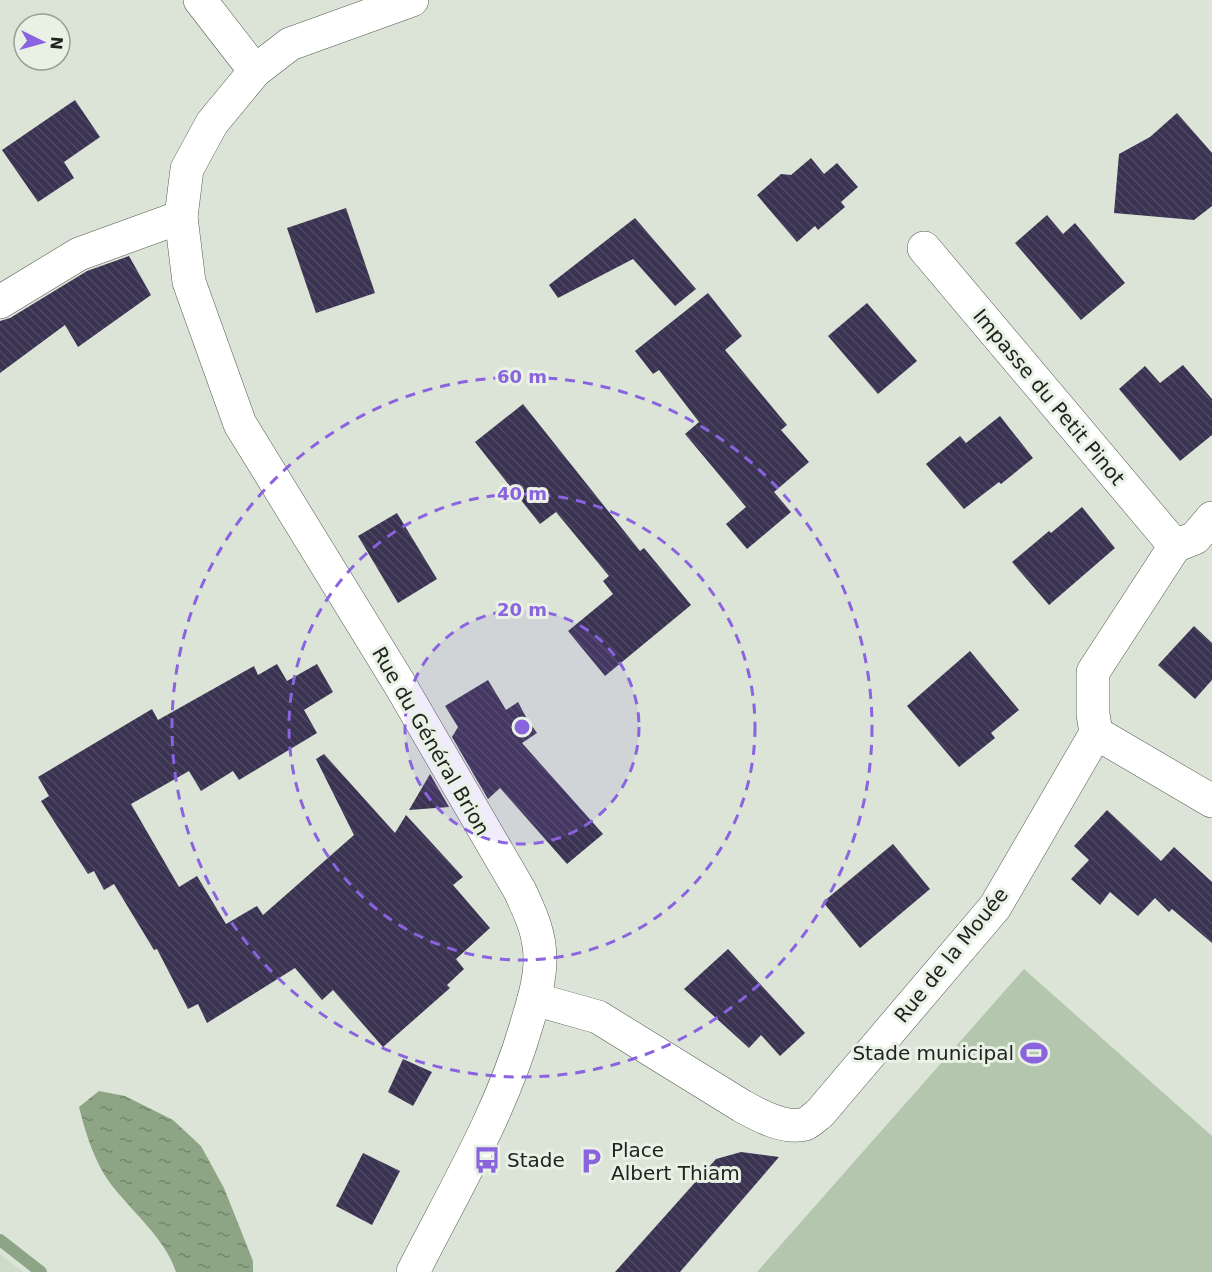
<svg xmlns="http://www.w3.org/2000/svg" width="1212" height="1272" font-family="'DejaVu Sans',sans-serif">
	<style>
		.built { fill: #cddbc8 }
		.park { fill: #b5c6ae }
		.water { fill: url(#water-ripples) }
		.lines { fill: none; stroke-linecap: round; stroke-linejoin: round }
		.stream { stroke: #8da584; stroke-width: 12 }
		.building { fill: url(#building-back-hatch) }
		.minor-casing { stroke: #535b50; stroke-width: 34 }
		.minor { stroke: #fff; stroke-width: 33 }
		.ring { fill: none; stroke: #8a63de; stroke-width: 3; stroke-dasharray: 10 8 }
		.labels { text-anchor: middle; stroke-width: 6; stroke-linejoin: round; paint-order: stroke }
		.street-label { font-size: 20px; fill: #20241f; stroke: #e8f1e4 }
		.poi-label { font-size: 20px; fill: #20241f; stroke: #e8f1e4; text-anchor: start }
		.centre { fill: #8a63de; stroke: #e8f1e4; stroke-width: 3 }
		.ring-label { font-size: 18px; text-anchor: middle; font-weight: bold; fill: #8a63de; stroke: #e8f1e4; stroke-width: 6; stroke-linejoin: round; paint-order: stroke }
	</style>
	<defs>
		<pattern id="water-ripples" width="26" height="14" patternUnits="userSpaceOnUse" patternTransform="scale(1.5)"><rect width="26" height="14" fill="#8da584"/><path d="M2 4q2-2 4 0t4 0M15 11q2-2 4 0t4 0" fill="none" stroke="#73866b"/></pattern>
		<pattern id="building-back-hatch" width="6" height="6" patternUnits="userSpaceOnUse" patternTransform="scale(1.5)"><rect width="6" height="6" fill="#3b3352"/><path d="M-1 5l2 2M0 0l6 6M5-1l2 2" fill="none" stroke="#4e4862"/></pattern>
	</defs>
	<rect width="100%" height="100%" fill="#dbe4d7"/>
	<path class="built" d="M 0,1254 L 23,1272 L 0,1272 Z"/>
	<path class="park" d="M 1024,969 L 1212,1136 L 1212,1272 L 757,1272 Z"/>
	<path class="water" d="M 99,1091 L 125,1096 L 173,1120 L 201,1146 L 224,1188 L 253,1261 L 253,1272 L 176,1272 C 165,1238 132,1212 110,1183 C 95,1163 85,1132 79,1107 Z"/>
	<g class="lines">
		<path class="stream" d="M 0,1240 L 41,1272"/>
	</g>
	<g class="building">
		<path d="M 75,100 L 100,137 L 64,162 L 74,178 L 38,202 L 2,150 Z"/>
		<path d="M 1177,113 L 1212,153 L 1212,206 L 1194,220 L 1114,213 L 1119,154 L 1150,137 Z"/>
		<path d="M 811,158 L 824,174 L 837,163 L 858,187 L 841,202 L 845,207 L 818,230 L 815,226 L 797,242 L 757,195 L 781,174 L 791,175 Z"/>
		<path d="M 346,208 L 375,293 L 316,313 L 287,228 Z"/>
		<path d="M 1047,215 L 1063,234 L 1075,223 L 1125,283 L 1081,320 L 1015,243 Z"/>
		<path d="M 635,218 L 696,289 L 675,306 L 633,259 L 558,298 L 549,285 Z"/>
		<path d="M 129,256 L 151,295 L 78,347 L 65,325 L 0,373 L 0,321 L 10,318 L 87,271 Z"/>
		<path d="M 708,293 L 742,336 L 725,350 L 787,425 L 781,430 L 809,462 L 774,492 L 791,512 L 747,549 L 726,524 L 746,507 L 685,434 L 699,422 L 659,370 L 653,374 L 635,351 Z"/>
		<path d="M 867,303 L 917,361 L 878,394 L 828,336 Z"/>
		<path d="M 1183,365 L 1212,399 L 1212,435 L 1180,461 L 1119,389 L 1145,366 L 1160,383 Z"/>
		<path d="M 523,404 L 640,551 L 644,548 L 691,605 L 605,676 L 568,631 L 613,594 L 603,581 L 609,576 L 556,512 L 540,524 L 475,442 Z"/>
		<path d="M 1000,416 L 1033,458 L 1001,484 L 999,482 L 964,509 L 926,464 L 960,436 L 966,443 Z"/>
		<path d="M 1082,507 L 1115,548 L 1049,605 L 1012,562 L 1049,531 L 1051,533 Z"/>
		<path d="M 397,513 L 437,579 L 398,603 L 358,536 Z"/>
		<path d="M 1194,626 L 1212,643 L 1212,680 L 1195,699 L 1158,665 Z"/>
		<path d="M 970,651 L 1019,710 L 991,733 L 995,738 L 959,767 L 907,706 Z"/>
		<path d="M 277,664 L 287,681 L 317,664 L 333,692 L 304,710 L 317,733 L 239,780 L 233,771 L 201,791 L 189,771 L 131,804 L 179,887 L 197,876 L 226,924 L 257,906 L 263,915 L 354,835 L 316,759 L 324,754 L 395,833 L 406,815 L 463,877 L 453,885 L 490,928 L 456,959 L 464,969 L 447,985 L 450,988 L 383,1047 L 333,990 L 322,1000 L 295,968 L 207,1023 L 198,1004 L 188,1009 L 157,949 L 154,950 L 114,884 L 104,890 L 94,871 L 88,874 L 41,801 L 49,796 L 38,777 L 152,709 L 158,720 L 254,666 L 258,675 Z"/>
		<path d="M 488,680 L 506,710 L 518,702 L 527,719 L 537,733 L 522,743 L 603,834 L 567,864 L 500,788 L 488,799 L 452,737 L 458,727 L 445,706 Z"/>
		<path d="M 430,774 L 449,807 L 409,810 Z"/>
		<path d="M 1107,810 L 1161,861 L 1174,847 L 1212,882 L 1212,943 L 1172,909 L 1169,912 L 1155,898 L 1138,916 L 1110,892 L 1100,905 L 1071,879 L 1089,860 L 1074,846 Z"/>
		<path d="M 893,844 L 930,889 L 860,948 L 823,902 Z"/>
		<path d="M 728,949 L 805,1033 L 780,1056 L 761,1035 L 749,1048 L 684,989 Z"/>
		<path d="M 403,1059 L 432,1072 L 413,1106 L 388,1092 Z"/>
		<path d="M 741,1152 L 779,1157 L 680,1272 L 615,1272 L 716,1159 Z"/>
		<path d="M 363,1153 L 400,1171 L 372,1225 L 336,1206 Z"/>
	</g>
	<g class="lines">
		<defs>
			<g id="minor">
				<path d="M 200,0 L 255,71"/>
				<path d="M 412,0 L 290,44 L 255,71 L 212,123 L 187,169 L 181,217 L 189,282 L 240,424 L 399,683 L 520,891 C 531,915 540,933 540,960 C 540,981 533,1003 527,1023 C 502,1111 454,1191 413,1272"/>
				<path d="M 924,248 L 1175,546"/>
				<path d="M 0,302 L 79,254 L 181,217"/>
				<path d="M 1096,733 L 1212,801"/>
				<path d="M 534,999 L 598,1017 L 742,1106 C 758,1115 786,1130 805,1124 C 810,1122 816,1116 820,1113 L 995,907 L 1096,733 L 1093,714 L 1093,672 L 1175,546 L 1195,538 L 1212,518"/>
			</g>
		</defs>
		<use href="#minor" class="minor-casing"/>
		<use href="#minor" class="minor"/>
	</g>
	<circle cx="522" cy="727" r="117" fill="#8a63de" fill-opacity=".12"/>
	<g class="ring">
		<circle cx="522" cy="727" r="117"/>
		<circle cx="522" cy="727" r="233"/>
		<circle cx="522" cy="727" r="350"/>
	</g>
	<defs>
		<symbol id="stadium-bare" viewBox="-9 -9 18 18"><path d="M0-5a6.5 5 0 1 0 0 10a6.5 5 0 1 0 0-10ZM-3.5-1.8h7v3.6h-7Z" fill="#8a63de" stroke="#e8f1e4" stroke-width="2.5" paint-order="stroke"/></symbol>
		<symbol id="bus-bare" viewBox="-9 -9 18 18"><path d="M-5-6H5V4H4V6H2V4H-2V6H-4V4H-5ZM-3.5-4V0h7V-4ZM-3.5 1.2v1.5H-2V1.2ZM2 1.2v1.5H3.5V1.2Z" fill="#8a63de" stroke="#e8f1e4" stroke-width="2.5" paint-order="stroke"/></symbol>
		<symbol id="parking-bare" viewBox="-9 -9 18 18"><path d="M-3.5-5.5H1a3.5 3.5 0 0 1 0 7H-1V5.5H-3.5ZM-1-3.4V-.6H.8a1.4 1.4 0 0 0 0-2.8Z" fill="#8a63de" stroke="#e8f1e4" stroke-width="2.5" paint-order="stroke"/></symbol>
	</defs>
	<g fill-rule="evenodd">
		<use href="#stadium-bare" x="1015" y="1034" width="38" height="38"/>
		<use href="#bus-bare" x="468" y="1141" width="38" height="38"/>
		<use href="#parking-bare" x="572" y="1142" width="38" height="38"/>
	</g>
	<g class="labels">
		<g class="street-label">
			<text transform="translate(1049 397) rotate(50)" y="7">Impasse du Petit Pinot</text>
			<text transform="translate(431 741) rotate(60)" y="7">Rue du Général Brion</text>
			<text transform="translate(951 955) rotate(-51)" y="7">Rue de la Mouée</text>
		</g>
		<g class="poi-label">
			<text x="1014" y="1060" text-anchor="end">Stade municipal</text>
			<text x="611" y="1157">Place<tspan x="611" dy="23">Albert Thiam</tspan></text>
			<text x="507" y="1167">Stade</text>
		</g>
	</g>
	<circle cx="522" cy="727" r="9" class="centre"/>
	<g class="ring-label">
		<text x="522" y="383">60 m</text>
		<text x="522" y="500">40 m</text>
		<text x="522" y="616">20 m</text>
	</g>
	<g transform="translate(42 42) rotate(95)"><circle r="28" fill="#e8f1e4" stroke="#989f95" stroke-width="1.5"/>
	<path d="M0-4.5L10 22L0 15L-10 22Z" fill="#8a63de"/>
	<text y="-9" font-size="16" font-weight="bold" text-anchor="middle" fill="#20241f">N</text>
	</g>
</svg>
